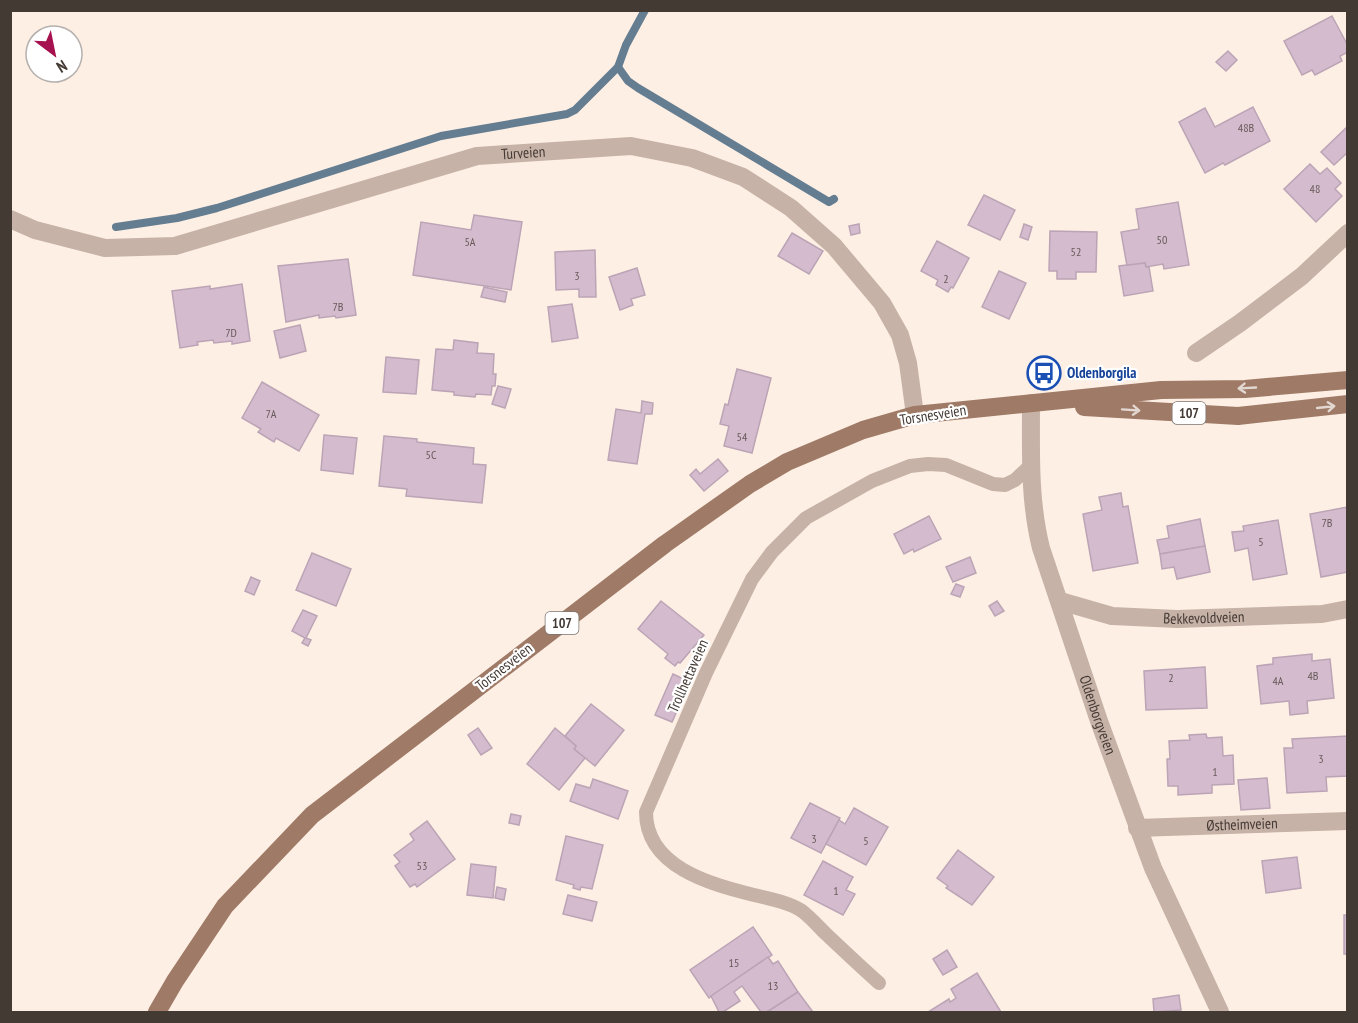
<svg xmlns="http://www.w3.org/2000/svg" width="1358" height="1023" font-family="'PT Sans Narrow',sans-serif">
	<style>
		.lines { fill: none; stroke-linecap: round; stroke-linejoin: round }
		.stream { stroke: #647d90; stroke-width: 8 }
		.building { fill: #d4bcce; stroke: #bba4b5; stroke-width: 1.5 }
		.lane { stroke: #c6b2a7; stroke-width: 14 }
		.street { stroke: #c6b2a7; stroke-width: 18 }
		.primary { stroke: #9f7b67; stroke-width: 18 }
		.oneway { stroke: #e2d7d1 }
		.labels { text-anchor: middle; stroke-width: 4.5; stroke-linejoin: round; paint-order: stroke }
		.number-label { font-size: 12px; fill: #685a5a }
		.shield { fill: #fff; stroke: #7c7571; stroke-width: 1.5 }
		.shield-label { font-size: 14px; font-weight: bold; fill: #443a34 }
		.street-label { font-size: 15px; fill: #443a34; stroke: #fff }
		.transit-label { font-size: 15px; font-weight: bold; fill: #164399; stroke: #fff; text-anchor: start }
	</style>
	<rect width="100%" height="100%" fill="#feefe5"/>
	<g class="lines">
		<g class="stream">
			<path d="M 618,67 L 628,81 L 638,88 L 829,202 L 834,199"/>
			<path d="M 116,227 L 177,218 L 217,208 L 441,136 L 567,114 L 575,110 L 618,67 L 626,45 L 645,10"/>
		</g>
	</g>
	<g class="building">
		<path d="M 1332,16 L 1348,46 L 1348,52 L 1340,56 L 1342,61 L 1315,75 L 1312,70 L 1302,75 L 1284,41 Z"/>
		<path d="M 1228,51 L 1237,60 L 1226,71 L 1216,62 Z"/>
		<path d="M 1253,107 L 1270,141 L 1225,165 L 1223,163 L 1205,173 L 1179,122 L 1205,108 L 1215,127 Z"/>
		<path d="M 1348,126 L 1348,152 L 1334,165 L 1321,152 Z"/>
		<path d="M 1310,164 L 1320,174 L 1327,168 L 1341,183 L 1335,189 L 1342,196 L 1316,222 L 1284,189 Z"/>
		<path d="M 984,195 L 1015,210 L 1000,240 L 968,225 Z"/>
		<path d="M 1178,202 L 1189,265 L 1164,269 L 1163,264 L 1146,267 L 1145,263 L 1127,266 L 1121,232 L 1139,229 L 1136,209 Z"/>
		<path d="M 474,215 L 522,222 L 511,290 L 413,275 L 421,222 L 471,230 Z"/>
		<path d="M 859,224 L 860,233 L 851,235 L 849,226 Z"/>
		<path d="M 1024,224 L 1032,227 L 1028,240 L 1020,237 Z"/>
		<path d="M 1050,231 L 1097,232 L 1096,272 L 1076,272 L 1076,279 L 1057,279 L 1057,271 L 1049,271 Z"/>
		<path d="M 792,233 L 823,251 L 809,274 L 778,256 Z"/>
		<path d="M 937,241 L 969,258 L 953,288 L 951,287 L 948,292 L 936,285 L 938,280 L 921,271 Z"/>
		<path d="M 595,250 L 596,297 L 579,297 L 579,289 L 556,290 L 555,252 Z"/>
		<path d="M 348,259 L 356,315 L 336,318 L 335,316 L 319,318 L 319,315 L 286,322 L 278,266 Z"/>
		<path d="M 1145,263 L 1146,267 L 1149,267 L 1153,291 L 1124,296 L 1119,266 Z"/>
		<path d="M 637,268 L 645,295 L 631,299 L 633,305 L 620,310 L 609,277 Z"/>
		<path d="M 999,271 L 1026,283 L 1009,319 L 982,307 Z"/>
		<path d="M 242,284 L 250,341 L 232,344 L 232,341 L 214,343 L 213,340 L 197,342 L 198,345 L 180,348 L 172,291 L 210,286 L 210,289 Z"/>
		<path d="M 484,287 L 507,292 L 505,302 L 481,297 Z"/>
		<path d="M 572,304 L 578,338 L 552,342 L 548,307 Z"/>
		<path d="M 300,325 L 306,351 L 280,358 L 274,331 Z"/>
		<path d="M 454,340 L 478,343 L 477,353 L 494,354 L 493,374 L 496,374 L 495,386 L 492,386 L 491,395 L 476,394 L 475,397 L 454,395 L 454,392 L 432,390 L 436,349 L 453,350 Z"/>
		<path d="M 386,357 L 419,360 L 416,394 L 383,392 Z"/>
		<path d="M 737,369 L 771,378 L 752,453 L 724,446 L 729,426 L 720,424 L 725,404 L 728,405 Z"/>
		<path d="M 262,382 L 319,415 L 299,451 L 276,438 L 274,442 L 258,432 L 261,429 L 242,418 Z"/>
		<path d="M 498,386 L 511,389 L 505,408 L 492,404 Z"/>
		<path d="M 642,401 L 653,403 L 652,414 L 645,414 L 637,464 L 608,460 L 616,409 L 641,413 Z"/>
		<path d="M 324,435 L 357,438 L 353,474 L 321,470 Z"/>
		<path d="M 384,436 L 417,439 L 417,442 L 474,448 L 473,464 L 486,465 L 482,503 L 406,496 L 407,489 L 379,486 Z"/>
		<path d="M 718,459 L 728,471 L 704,491 L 690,475 L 696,469 L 700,474 Z"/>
		<path d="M 1121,493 L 1123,507 L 1128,506 L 1138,563 L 1093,571 L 1083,514 L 1102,510 L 1099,497 Z"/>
		<path d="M 1348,507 L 1348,572 L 1321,577 L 1310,514 Z"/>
		<path d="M 929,516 L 941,539 L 914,552 L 913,549 L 904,554 L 894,534 Z"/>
		<path d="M 1200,519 L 1205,546 L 1160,554 L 1157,540 L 1169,538 L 1167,526 Z"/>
		<path d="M 1278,520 L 1287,574 L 1253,580 L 1248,548 L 1235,551 L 1232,532 L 1244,531 L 1243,526 Z"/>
		<path d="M 1205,546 L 1210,572 L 1177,579 L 1174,567 L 1162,569 L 1160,554 Z"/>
		<path d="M 312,553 L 351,569 L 336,606 L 296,590 Z"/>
		<path d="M 970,557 L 976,573 L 953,582 L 946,567 Z"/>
		<path d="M 251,577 L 260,581 L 254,595 L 245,591 Z"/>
		<path d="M 956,584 L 964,587 L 960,597 L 951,594 Z"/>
		<path d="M 661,601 L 704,635 L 680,663 L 678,662 L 675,666 L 665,658 L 668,654 L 638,629 Z"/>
		<path d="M 997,601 L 1004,611 L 995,616 L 989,606 Z"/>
		<path d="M 303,610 L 317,616 L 306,638 L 311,640 L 308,646 L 302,643 L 305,638 L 292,631 Z"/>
		<path d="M 1312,654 L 1312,661 L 1330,659 L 1334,698 L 1307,701 L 1308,713 L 1290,715 L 1289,701 L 1261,704 L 1257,666 L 1273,664 L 1273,658 Z"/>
		<path d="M 1205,667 L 1207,708 L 1146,710 L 1144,671 Z"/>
		<path d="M 673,674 L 690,682 L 672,722 L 655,715 Z"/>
		<path d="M 591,704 L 624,730 L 595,766 L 574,749 L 576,746 L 565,736 Z"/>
		<path d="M 478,728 L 492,748 L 481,755 L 468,735 Z"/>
		<path d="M 555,728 L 576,746 L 574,749 L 585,758 L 559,790 L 527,764 Z"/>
		<path d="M 1206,734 L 1207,738 L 1222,737 L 1223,756 L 1233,755 L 1234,784 L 1212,785 L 1212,793 L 1178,795 L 1178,786 L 1168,786 L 1167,759 L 1170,759 L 1169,741 L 1190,740 L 1189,735 Z"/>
		<path d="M 1348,736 L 1348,776 L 1326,777 L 1327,791 L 1287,793 L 1284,748 L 1293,748 L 1292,739 Z"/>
		<path d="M 1267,778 L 1270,808 L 1241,810 L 1238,780 Z"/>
		<path d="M 593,779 L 628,791 L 618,819 L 570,801 L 576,784 L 590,788 Z"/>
		<path d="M 810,803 L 840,818 L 821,853 L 791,838 Z"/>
		<path d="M 854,808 L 888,827 L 866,865 L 826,844 L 839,820 L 845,824 Z"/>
		<path d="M 511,814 L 521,816 L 519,825 L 509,823 Z"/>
		<path d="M 427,821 L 455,859 L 417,887 L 415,884 L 410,887 L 395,866 L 400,862 L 394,855 L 414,840 L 410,834 Z"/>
		<path d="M 566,836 L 603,845 L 592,889 L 581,887 L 580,890 L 573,888 L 574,885 L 556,880 Z"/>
		<path d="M 958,850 L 994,877 L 972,905 L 946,888 L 948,886 L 937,878 Z"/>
		<path d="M 1297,857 L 1301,888 L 1266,893 L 1262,861 Z"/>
		<path d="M 823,861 L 853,877 L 846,890 L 855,894 L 843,915 L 804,895 Z"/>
		<path d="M 471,864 L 496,867 L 493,898 L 467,895 Z"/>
		<path d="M 497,887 L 506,889 L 504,900 L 495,898 Z"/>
		<path d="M 568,895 L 597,902 L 592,921 L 563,914 Z"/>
		<rect x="1344" y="915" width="4" height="39"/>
		<path d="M 753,927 L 772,955 L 709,998 L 690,970 Z"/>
		<path d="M 947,950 L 957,967 L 943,975 L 933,959 Z"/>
		<path d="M 768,957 L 773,964 L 778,961 L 798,992 L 767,1012 L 761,1012 L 742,986 L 734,992 L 740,1001 L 723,1012 L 719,1012 L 711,996 Z"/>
		<path d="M 977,973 L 1001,1012 L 928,1012 L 949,999 L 950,1002 L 956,998 L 951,989 Z"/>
		<path d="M 798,992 L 813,1012 L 767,1012 Z"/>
		<path d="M 1179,995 L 1181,1010 L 1154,1012 L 1153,999 Z"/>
	</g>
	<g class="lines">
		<path class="lane" d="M 879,983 C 861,967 843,950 825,933 C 818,926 810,917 802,911 C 788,902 770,899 754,895 C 710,884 646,867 646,812 L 706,673 L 752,579 L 772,552 L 806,518 L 872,481 L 910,466 L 928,464 L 946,465 L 993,484 L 1005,485 L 1015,480 L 1031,465"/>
		<g class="street">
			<path id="s1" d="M 10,219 L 35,230 L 105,248 L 175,246 L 477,156 L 631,146 L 692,158 L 743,177 L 791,208 L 834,246 L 882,303 L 900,335 L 908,363 L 915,415"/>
			<path d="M 1196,353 L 1240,323 L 1302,276 L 1348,233"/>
			<path id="s2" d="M 1031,403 C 1031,452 1029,500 1041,548 L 1099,721 L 1153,868 L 1220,1012"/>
			<path id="s3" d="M 1060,601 L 1112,616 L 1177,619 L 1322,614 L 1348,609"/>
			<path id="s4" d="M 1137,828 L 1348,821"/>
		</g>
		<g class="primary">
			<path d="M 1084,407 L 1238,416 L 1348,404"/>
			<path d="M 157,1012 L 175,981 L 225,906 L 312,815 L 665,544 L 750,484 L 787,462 L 863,430 L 915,415 L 1161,390 L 1245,389 L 1348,380"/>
		</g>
	</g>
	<defs><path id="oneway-shaft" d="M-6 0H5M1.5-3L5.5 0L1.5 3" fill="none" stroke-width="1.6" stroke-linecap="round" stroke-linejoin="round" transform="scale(1.5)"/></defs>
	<g class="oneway">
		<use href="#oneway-shaft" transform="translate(1247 388) rotate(177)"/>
		<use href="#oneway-shaft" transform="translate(1326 407) rotate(-6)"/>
		<use href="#oneway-shaft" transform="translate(1131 410) rotate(4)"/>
	</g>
	<defs>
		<symbol id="bus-ring" viewBox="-11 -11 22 22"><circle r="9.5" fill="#fff" stroke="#1a4fb4" stroke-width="1.5"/><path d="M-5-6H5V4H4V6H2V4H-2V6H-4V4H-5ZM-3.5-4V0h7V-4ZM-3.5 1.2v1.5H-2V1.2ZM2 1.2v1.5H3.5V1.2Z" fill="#1a4fb4"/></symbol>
	</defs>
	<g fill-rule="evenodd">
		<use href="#bus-ring" x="1025" y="354" width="38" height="38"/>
	</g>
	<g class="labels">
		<g class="number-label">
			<text x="1246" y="132">48B</text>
			<text x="1315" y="193">48</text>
			<text x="1162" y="244">50</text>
			<text x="470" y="246">5A</text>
			<text x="1076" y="256">52</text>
			<text x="577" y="280">3</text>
			<text x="946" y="283">2</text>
			<text x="338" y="311">7B</text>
			<text x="231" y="337">7D</text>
			<text x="271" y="418">7A</text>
			<text x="742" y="441">54</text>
			<text x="431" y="459">5C</text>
			<text x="1327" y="527">7B</text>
			<text x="1261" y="546">5</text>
			<text x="1313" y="680">4B</text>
			<text x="1171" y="682">2</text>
			<text x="1278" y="685">4A</text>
			<text x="1321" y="763">3</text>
			<text x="1215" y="776">1</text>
			<text x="814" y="843">3</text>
			<text x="866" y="845">5</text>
			<text x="422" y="870">53</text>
			<text x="836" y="895">1</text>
			<text x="734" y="967">15</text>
			<text x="773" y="990">13</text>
		</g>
		<g class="shield">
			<rect x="1172.5" y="402" width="33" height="22" rx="4.5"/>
			<rect x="545.5" y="612" width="33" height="22" rx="4.5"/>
		</g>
		<g class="shield-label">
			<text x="1189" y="418">107</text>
			<text x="562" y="628">107</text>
		</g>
		<g class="street-label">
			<text dy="5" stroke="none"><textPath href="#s1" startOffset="531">Turveien</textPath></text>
			<text transform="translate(933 415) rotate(-9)" y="5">Torsnesveien</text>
			<text dy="5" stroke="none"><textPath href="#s3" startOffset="146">Bekkevoldveien</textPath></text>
			<text transform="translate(504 667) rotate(-38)" y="5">Torsnesveien</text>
			<text transform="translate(688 676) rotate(-66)" y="5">Trollhettaveien</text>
			<text dy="5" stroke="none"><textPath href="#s2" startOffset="322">Oldenborgveien</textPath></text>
			<text dy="5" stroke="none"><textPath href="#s4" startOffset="105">Østheimveien</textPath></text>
		</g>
		<g class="transit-label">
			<text x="1067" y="378">Oldenborgila</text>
		</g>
	</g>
	<rect width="1358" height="1023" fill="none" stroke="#443a34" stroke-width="24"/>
	<g transform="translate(54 54) rotate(148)"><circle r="28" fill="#ffffff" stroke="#b4b0ae" stroke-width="1.5"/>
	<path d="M0-4.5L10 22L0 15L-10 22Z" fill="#a6124f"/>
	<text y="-9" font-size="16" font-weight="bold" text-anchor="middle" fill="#443a34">N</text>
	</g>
</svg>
